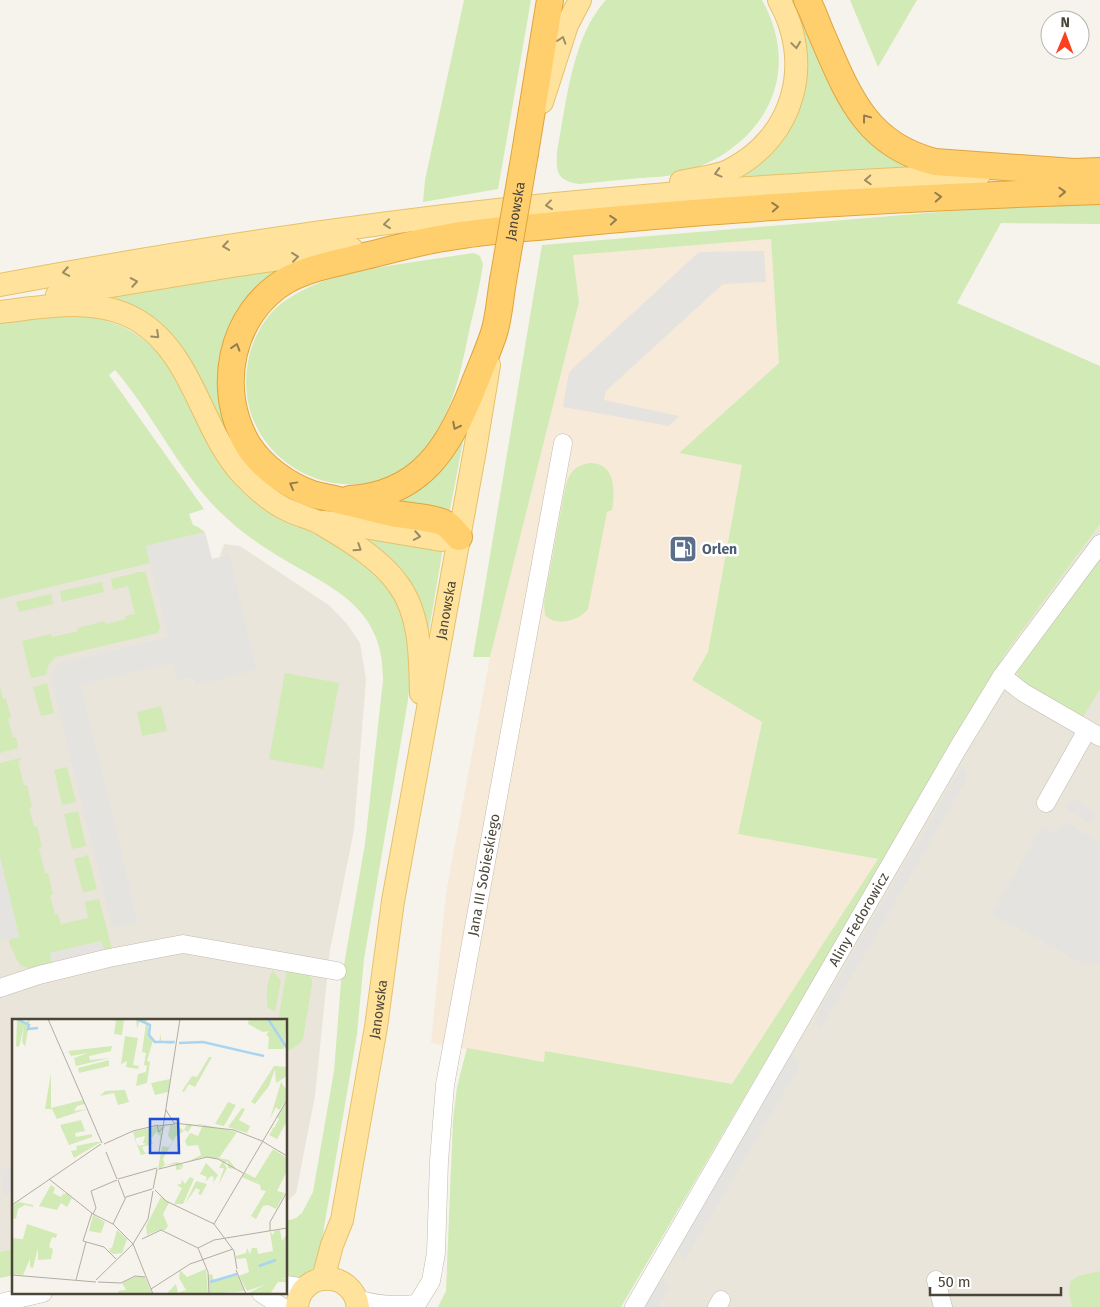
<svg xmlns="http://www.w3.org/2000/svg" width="1100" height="1307" font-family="'Fira Sans',sans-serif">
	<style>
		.residential { fill: #eae5da }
		.commercial { fill: #f7ead8 }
		.green { fill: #d2eab5 }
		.parking { fill: #e5e3e0 }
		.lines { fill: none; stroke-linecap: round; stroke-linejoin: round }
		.minor-casing { stroke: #c2bbae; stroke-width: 19 }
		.major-casing { stroke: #e6c16a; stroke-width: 24 }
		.highway-casing { stroke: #e0a43c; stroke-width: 28 }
		.minor { stroke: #fff; stroke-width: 18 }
		.major { stroke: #ffe39c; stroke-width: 22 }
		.highway { stroke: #ffcf6e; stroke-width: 26 }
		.highway-bridge-casing { stroke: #e0a43c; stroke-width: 28; stroke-linecap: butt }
		.highway-bridge { stroke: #ffcf6e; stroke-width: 26 }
		.oneway { stroke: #9c8c66 }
		.oneway2 { stroke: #937c4e }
		.labels { text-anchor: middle; stroke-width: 5; stroke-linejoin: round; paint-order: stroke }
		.street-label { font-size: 14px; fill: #4b4439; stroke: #fff }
		.service-label { font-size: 14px; font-weight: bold; fill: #4e5e75; stroke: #fff; text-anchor: start }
		.inset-river { fill: none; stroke: #a9d4f2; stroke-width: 2.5 }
		.inset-road { fill: none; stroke: #b2ada4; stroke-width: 1 }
		.view { fill: #1d4ed8; fill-opacity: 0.15; stroke: #1d4ed8; stroke-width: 2.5 }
		.inset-edge { fill: none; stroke: #4b4439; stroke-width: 2.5 }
	</style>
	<rect width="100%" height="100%" fill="#f6f3ec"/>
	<g class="residential">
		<path d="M 1100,524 L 1100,1307 L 641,1307 L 677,1245 L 751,1088 L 1005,654 Z"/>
		<path d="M 203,532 L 211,561 L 219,559 L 224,544 L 240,546 L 330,606 L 347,624 L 360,643 L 366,679 L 354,830 L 330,950 L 315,1096 L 296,1193 L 286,1203 L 286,1021 L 14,1021 L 14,1267 L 0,1270 L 0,579 Z"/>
	</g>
	<path class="commercial" d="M 772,239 L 779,363 L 680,453 L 742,465 L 708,652 L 692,680 L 762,721 L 738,834 L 878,859 L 732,1085 L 546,1051 L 544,1062 L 431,1043 L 446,893 L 490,657 L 579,302 L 573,254 Z"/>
	<g class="green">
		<path d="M 464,0 L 531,0 L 498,189 L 423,202 L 425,180 Z"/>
		<path d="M 606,0 L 762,0 C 805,77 761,150 681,173 C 668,177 653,177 640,178 C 619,180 599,182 579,184 C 557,180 556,173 557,152 C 566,105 572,36 606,0 Z"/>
		<path d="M 790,0 L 797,0 L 814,35 L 920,169 L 732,181 L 783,136 Z"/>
		<path d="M 850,0 L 917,0 L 878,67 Z"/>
		<path d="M 1100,202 L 1100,224 L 1001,223 L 957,303 L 1100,366 L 1100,524 L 1005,654 L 621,1307 L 438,1307 L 446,1291 L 453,1120 L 457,1087 L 467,1048 L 544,1062 L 545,1051 L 732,1084 L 878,859 L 738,834 L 762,722 L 692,680 L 708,652 L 742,465 L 679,453 L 779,363 L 771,239 L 573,255 L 579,302 L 490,657 L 473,657 L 542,245 L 951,211 L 1063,203 Z"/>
		<path d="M 474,253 L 480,256 L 483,264 C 480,285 475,306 470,327 C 462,365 455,404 433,438 C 370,535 220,467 250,353 C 255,334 267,314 282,303 C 319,276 363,270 407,263 C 429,260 452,256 474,253 Z"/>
		<path d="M 286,266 L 260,290 L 222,400 L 318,505 L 337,516 L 288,501 L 241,461 L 209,401 L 99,295 Z"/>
		<path d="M 87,316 C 123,323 142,334 166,362 L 266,508 L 352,554 L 375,572 L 392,591 L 405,625 L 411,675 L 408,700 L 364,959 L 357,1034 L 320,1251 C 314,1272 310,1280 286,1279 L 286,1221 L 296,1218 L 302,1213 L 313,1192 L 334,1071 L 341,982 L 365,844 L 383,680 C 384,599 321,585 267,549 C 250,538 233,525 219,511 C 178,470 153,414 115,370 L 109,375 L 204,509 L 189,514 L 193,525 L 198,527 L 205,532 L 146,546 L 150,563 L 0,599 L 0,322 L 36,317 Z"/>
		<path d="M 466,426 L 449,515 L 389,501 Z"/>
		<path d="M 591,463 C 616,464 615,492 612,510 L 607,512 L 588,609 C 579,621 556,627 545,615 L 544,602 L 565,489 C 569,473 574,465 591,463 Z"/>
		<path d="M 350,532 L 443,548 L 428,636 Z"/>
		<path d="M 1100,553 L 1100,689 L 1083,717 L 1019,680 L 1016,668 Z"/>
		<path d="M 139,572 L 145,572 L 147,577 L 160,627 L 158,633 L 56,657 L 49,664 L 46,675 L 31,678 L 22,641 L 51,634 L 52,637 L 78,631 L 77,628 L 105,621 L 106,624 L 126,619 L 125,616 L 135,614 L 128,586 L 113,590 L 111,579 Z"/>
		<path d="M 102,582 L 104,592 L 62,602 L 60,591 Z"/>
		<path d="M 51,594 L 53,604 L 19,612 L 16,602 Z"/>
		<path d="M 285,673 L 339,683 L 323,769 L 269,759 Z"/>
		<path d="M 47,683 L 54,713 L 41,716 L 33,687 Z"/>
		<path d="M 0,686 L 3,699 L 6,699 L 11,717 L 8,719 L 13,738 L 16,737 L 18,748 L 0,753 Z"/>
		<path d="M 161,706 L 167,731 L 142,736 L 137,712 Z"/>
		<path d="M 20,758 L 21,760 L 18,761 L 24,785 L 27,785 L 32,807 L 29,808 L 34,827 L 37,826 L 42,847 L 39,848 L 45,873 L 48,873 L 53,894 L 50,895 L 55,915 L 58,914 L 61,924 L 88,918 L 85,902 L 99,899 L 112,949 L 105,951 L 101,941 L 50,953 L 52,962 L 50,965 C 20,971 21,970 9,942 L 10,939 L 19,936 L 0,857 L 0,763 Z"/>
		<path d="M 67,767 L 76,802 L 62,805 L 54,770 Z"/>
		<path d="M 78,811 L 86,846 L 72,849 L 64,814 Z"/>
		<path d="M 88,855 L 97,889 L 83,893 L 74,859 Z"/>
		<path d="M 287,969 L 308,974 L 312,979 L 312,984 L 303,1039 L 299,1044 L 286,1052 L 286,1021 L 278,1021 Z"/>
		<path d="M 273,971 L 281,981 L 275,1012 L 268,1008 C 266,998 266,979 273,971 Z"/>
		<path d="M 14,1249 L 14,1275 L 0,1278 L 0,1252 Z"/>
		<path d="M 1100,1271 L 1100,1307 L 1072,1307 C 1065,1275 1071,1278 1100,1271 Z"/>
	</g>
	<g class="parking">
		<path d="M 764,251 L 766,282 L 723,284 L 606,391 L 604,400 L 679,416 L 669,426 L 563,407 L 569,372 L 699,252 Z"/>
		<path d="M 205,532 L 212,559 L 229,555 L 257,670 L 195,685 L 193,677 L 178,681 L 173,663 L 81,685 L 138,922 L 112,928 L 51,678 L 52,672 L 59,663 L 168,637 L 146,546 Z"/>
		<path d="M 962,766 L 968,777 L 820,1030 L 815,1018 Z"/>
		<path d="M 1072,798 L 1096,812 L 1090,823 L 1066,809 Z"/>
		<path d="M 1064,821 L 1100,842 L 1100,964 L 1084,964 L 991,914 L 1042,827 L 1055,834 Z"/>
		<path d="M 0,857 L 19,937 L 0,941 Z"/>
		<path d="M 101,941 L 104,949 L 52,962 L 50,953 Z"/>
		<path d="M 792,1053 L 800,1066 L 683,1263 L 678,1248 Z"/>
		<path d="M 14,1167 L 14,1192 L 4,1195 L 0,1170 Z"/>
		<path d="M 662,1277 L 669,1288 L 658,1307 L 643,1307 Z"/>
	</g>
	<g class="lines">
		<defs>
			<g id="minor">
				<path d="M 1002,676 L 1024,693 L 1100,737"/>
				<path d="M 1046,803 L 1087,730"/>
				<path d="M 0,988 L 39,975 L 109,958 L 183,944 L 337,971"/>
				<path d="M 936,1280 L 943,1307"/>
				<path d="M 286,1285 L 305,1288"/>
				<path d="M 261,1293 L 282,1307"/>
				<path d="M 357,1299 C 377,1305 396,1306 416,1304"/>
				<path d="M 0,1303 L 43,1293"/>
				<path id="s1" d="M 415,1307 L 431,1281 L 436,1253 L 439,1161 L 445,1085 L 563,443"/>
				<path id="s2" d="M 634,1307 L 958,748 L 1002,676 L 1100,544"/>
				<path d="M 717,1307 L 721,1300"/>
			</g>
			<g id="major">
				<path d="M 542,102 L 567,25 L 580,0"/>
				<path d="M 681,182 C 697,178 716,177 730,170 C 795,137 814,62 779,0"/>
				<path d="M 0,285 C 198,248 397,218 598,200 C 725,188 852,181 979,175"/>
				<path d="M 57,295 L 238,265 L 352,249"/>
				<path d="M 0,312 C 45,307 96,296 137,320 C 194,354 200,428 242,474 C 256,489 271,503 290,511 C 299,515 309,518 318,522 C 345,538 380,558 398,584 C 421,615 420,657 421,693"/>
				<path d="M 323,522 L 346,524 L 441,540 L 459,537"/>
				<path id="s3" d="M 323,1279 L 332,1245 L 342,1220 L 376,1027 L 393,901 L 475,450 L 489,365"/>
				<path d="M 297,1307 C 300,1270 353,1269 358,1307"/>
			</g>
			<g id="highway">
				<path d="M 807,0 C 813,11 817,24 822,35 C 848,95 866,145 935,162 L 1074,172 L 1100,171"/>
				<path d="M 525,153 L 550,0"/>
				<path d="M 350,499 C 421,495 450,446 473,387 C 480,369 488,351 494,333 C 499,317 500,298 503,281"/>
				<path d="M 459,537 C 455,533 451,527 446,524 C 436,518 410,516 397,514 C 378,510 360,505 342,501 C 332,498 322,497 312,494 C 287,485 262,467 248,445 C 215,390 230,313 287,280 C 311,267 339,263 365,256 C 391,250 417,242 444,238 C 481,231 519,229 556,225 C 737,207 918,197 1100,191"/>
			</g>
		</defs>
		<use href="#minor" class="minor-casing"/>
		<use href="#major" class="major-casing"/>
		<use href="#highway" class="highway-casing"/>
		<use href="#minor" class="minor"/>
		<use href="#major" class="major"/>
		<use href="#highway" class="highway"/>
		<defs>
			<g id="highway-bridge">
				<path id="s4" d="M 503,281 L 525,153"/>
			</g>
		</defs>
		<use href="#highway-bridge" class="highway-bridge-casing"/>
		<use href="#highway-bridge" class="highway-bridge"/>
	</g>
	<defs><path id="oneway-chevron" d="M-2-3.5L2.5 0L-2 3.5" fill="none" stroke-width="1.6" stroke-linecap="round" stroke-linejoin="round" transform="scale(1.25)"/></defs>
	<g class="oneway">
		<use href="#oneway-chevron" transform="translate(562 40) rotate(-72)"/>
		<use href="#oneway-chevron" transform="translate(796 45) rotate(82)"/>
		<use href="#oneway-chevron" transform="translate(718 173) rotate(165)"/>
		<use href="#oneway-chevron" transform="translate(868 180) rotate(177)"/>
		<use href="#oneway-chevron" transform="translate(549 205) rotate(173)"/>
		<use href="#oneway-chevron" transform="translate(387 224) rotate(173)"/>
		<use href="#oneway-chevron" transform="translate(226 246) rotate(172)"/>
		<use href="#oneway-chevron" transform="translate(295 257) rotate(-7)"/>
		<use href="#oneway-chevron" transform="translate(66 272) rotate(170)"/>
		<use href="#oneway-chevron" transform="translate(134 282) rotate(-10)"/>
		<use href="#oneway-chevron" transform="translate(156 335) rotate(43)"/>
		<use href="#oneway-chevron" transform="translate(417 536) rotate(10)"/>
		<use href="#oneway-chevron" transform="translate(358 548) rotate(33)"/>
	</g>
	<g class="oneway2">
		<use href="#oneway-chevron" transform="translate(866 118) rotate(-127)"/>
		<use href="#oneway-chevron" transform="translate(1062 192) rotate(-2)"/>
		<use href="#oneway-chevron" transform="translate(938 197) rotate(-3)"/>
		<use href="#oneway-chevron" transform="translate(775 207) rotate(-4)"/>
		<use href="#oneway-chevron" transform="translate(613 220) rotate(-5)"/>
		<use href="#oneway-chevron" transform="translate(236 347) rotate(-73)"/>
		<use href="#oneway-chevron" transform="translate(456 426) rotate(117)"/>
		<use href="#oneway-chevron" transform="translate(293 485) rotate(-151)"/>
	</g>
	<defs>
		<symbol id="fuel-square" viewBox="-11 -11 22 22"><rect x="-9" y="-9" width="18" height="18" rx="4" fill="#5c6f8a" stroke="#fff"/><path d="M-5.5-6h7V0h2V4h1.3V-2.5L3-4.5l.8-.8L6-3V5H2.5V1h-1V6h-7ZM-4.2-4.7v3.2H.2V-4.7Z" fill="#fff"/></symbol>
	</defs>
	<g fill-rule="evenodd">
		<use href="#fuel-square" x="667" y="533" width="32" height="32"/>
	</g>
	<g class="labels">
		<g class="street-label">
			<text dy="5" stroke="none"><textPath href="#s4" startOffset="71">Janowska</textPath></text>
			<text dy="5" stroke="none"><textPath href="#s3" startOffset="681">Janowska</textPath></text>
			<text dy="5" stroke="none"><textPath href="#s1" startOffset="441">Jana III Sobieskiego</textPath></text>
			<text dy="5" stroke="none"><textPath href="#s2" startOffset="448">Aliny Fedorowicz</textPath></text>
			<text dy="5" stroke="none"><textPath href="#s3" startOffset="276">Janowska</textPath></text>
		</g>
		<g class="service-label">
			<text x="702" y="554">Orlen</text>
		</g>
	</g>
	<g transform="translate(12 1019)">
		<rect width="275" height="275" fill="#f6f3ec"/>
		<path d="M 5,0 L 11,0 L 12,4 L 18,0 L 13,28 L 10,22 L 12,7 L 7,28 L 4,27 ZM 97,0 L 112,0 L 110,16 L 102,15 L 104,2 ZM 124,0 L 134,0 L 138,16 L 143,23 L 147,23 L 149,15 L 149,23 L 164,23 L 159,25 L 144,23 L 142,23 L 141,21 L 135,42 L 138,43 L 135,64 L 124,67 L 126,55 L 134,53 L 135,47 L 132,46 L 134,34 L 130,33 L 134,4 L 127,3 L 125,10 ZM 237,0 L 270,0 L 274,3 L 272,30 L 256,30 L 257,18 L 254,16 L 257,12 L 251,13 L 236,5 ZM 113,17 L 126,19 L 121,46 L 127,47 L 126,50 L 114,48 L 115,42 L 109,45 ZM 100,27 L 99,32 L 77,37 L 78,41 L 98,39 L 64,47 L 62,39 L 76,34 L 59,37 L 56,32 ZM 197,38 L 200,38 L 183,68 L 177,65 L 172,73 L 170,72 L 180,57 L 185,58 ZM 97,41 L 97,47 L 67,54 L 66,49 ZM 262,47 L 275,48 L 275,57 L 264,64 L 263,50 L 257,67 L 243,85 L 239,83 ZM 39,54 L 39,89 L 71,81 L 73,85 L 65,87 L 62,92 L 75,90 L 45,100 L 40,90 L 33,90 ZM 158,60 L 156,73 L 143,76 L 139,64 ZM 269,63 L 275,72 L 275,80 L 267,91 L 264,88 L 258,100 ZM 113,71 L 117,83 L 106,86 L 102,74 L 88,77 L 93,72 ZM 275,81 L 275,102 L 265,120 L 257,116 L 261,110 L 258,108 L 262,109 L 267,100 L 264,98 ZM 216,83 L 224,86 L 212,107 L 203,105 ZM 230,89 L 233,90 L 227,101 L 238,107 L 235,114 L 216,108 ZM 69,101 L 73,112 L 63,114 L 64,118 L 80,115 L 80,118 L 57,126 L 48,106 ZM 164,105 L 172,112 L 164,117 L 151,140 L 153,146 L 165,143 L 171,146 L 171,149 L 168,147 L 170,150 L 164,151 L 164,145 L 153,146 L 146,151 L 144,161 L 150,127 L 157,128 L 161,122 L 156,117 L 158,106 L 153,107 L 150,117 L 152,106 L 173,105 L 188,105 L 225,113 L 207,139 L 217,141 L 224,150 L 216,149 L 216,143 L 211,143 L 215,149 L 206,167 L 212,149 L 207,149 L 211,142 L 203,138 L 205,140 L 192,138 L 185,140 L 182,141 L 178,142 L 177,142 L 189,136 L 186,126 L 175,127 L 173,122 L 178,114 L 186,117 L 191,106 L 181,105 L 176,113 L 172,111 L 175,105 ZM 150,106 L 147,133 L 148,117 L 144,113 L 140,119 L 138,116 L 141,125 L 130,128 L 133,134 L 140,133 L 129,136 L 124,123 L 127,127 L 135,125 L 131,124 L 133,117 L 124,119 L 124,123 L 121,113 ZM 84,123 L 89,123 L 62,139 L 59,132 L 65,131 L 64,127 ZM 261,130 L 275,139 L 275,152 L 265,172 L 273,174 L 264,190 L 256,186 L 251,187 L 244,200 L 239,197 L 254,172 L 249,171 L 248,166 L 230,158 L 232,153 L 243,159 ZM 194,144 L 206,156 L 201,164 L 202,158 L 199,157 L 193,163 L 195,158 L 188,155 ZM 178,158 L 182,160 L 171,185 L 162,185 L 170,169 L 165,166 L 170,164 L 169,160 L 173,165 ZM 184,162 L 195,165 L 189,176 L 186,175 L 188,171 L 184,169 L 173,185 ZM 39,166 L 43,169 L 41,174 L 49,178 L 52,172 L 51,176 L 54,174 L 60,179 L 55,188 L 49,184 L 45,191 L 27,187 ZM 149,178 L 157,184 L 151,195 L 156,207 L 153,211 L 147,211 L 135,216 L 134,207 ZM 7,183 L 21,186 L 21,188 L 13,186 L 6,190 L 4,200 L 0,199 L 0,187 ZM 81,196 L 93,203 L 89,214 L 77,212 ZM 15,205 L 45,215 L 44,219 L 40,218 L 37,228 L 41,230 L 39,240 L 26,241 L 26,229 L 21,249 L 18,248 L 18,240 L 11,256 L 0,255 L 0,219 L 11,220 ZM 105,211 L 115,220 L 110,234 L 101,235 L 97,232 L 99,230 L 95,230 L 100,229 ZM 268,211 L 270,222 L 275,215 L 275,258 L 235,272 L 227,257 L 237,253 L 234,239 L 224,240 L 224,237 L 234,234 L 235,229 L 238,235 L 240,229 L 245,229 L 246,235 L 261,232 L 258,213 L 262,216 L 262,212 ZM 194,250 L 196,275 L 154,275 L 164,265 L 166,274 L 174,271 L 167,259 L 168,251 L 175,258 ZM 200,255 L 202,262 L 225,255 L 233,272 L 197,275 L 196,256 ZM 122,258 L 133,258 L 140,275 L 107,275 L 106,272 L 114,271 L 110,264 ZM 275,259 L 275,263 L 266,263 L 258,275 L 235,275 L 260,262 Z" fill="#d2eab5"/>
		<path class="inset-river" d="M 5,0 L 17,6 L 16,10 L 26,9M 125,0 L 138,6 L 137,16 L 143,23 L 163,23M 256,0 L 275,29M 167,24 L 191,23 L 252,37M 247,247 L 264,241M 198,263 L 225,255"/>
		<path class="inset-road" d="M 36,0 L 90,124M 154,91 L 162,104 L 222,111 L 250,122 L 275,137M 147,113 L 151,108 L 168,0M 147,113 L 145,107 L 163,105M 92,125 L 121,112 L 146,106M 94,133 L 105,160M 147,133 L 151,108M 147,150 L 195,138 L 206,140 L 231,154M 37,160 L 81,195 L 101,205 L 121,225 L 84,261M 106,160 L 145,149M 106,161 L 113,179M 141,170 L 145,150M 143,171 L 154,182 L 202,205 L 222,232 L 225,250M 114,178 L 140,170M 0,186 L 89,125M 80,194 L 71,222 L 92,228 L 104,240M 81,195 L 84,189 L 79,172 L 105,161M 101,205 L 114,178M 202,205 L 275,81M 258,212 L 258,203 L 275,173M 130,220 L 149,211 L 186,229M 121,225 L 136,200 L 141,172M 121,225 L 141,275M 186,229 L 202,221 L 275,209M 186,229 L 196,253 L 197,275M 224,251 L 234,275M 0,256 L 84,263M 64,261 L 74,223M 86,263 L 109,264 L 123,257 L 133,258M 139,270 L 178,245 L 221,230"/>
		<path class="view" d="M 138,100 L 166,100 L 167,134 L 138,134 Z"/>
		<rect width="275" height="275" class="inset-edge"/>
	</g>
	<g transform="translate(1065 35) rotate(1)"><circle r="24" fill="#ffffff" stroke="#b7b4b0"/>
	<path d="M0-4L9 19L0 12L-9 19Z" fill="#fc3f1d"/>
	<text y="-8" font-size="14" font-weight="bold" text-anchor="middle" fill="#4b4439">N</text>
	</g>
	<path d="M930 1287v8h131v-8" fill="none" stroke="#4b4439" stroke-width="2.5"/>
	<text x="938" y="1287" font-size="15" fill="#4b4439" stroke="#ffffff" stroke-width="4" paint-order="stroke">50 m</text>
</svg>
